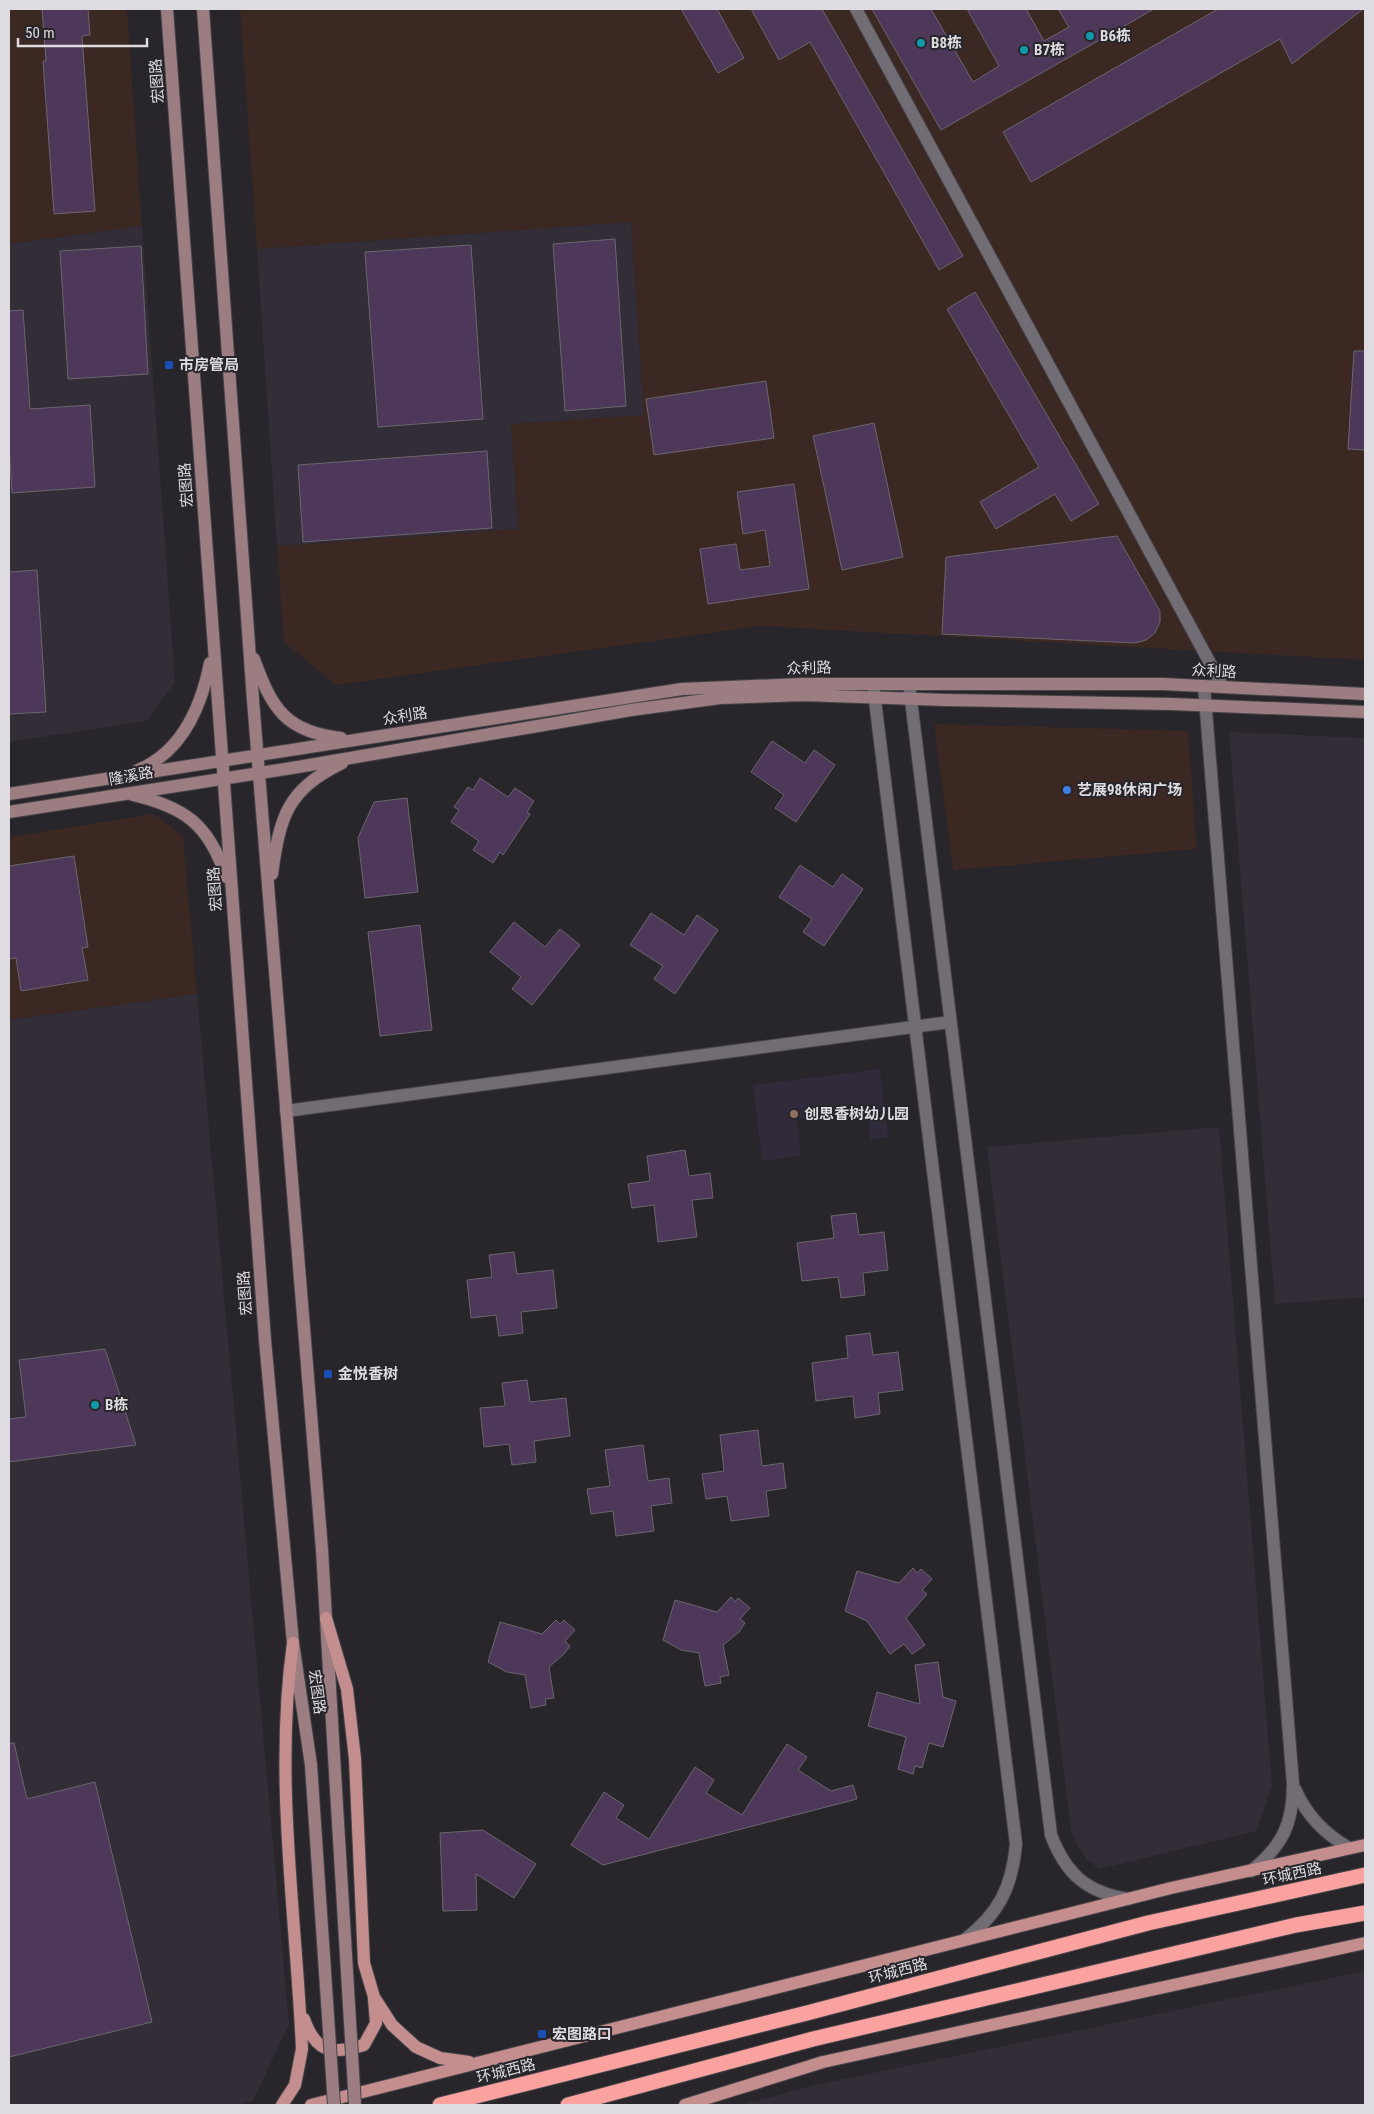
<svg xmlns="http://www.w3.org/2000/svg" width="1374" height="2114" font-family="'Roboto Condensed','Noto Sans SC',sans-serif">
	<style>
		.commercial { fill: #3b2823 }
		.built { fill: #332d38 }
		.education { fill: #312a3a }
		.building { fill: #4d385a; stroke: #6a666d }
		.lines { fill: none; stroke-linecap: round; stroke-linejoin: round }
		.street-casing { stroke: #464448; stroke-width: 14 }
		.secondary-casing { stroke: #464448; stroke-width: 14 }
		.primary-casing { stroke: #464448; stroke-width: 14 }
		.highway-casing { stroke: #464448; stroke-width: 17 }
		.street { stroke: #726d75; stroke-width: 12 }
		.secondary { stroke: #9b7d82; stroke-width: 12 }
		.primary { stroke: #c48d8e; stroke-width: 12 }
		.highway { stroke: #faa29f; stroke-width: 15 }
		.secondary-bridge-casing { stroke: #464448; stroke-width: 14; stroke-linecap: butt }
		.secondary-bridge { stroke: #9b7d82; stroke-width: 12 }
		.culture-dot { fill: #0f9aa8; stroke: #28252b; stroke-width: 2 }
		.transit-dot { fill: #1a4fb4; stroke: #28252b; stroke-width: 2 }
		.shop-dot { fill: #3f7fe0; stroke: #28252b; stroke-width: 2 }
		.education-dot { fill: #8d6e63; stroke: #28252b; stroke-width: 2 }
		.labels { text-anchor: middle; stroke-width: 4; stroke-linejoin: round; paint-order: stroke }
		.poi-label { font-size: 15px; font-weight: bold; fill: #dedce0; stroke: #28252b; text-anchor: start }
		.street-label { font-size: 15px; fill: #dedce0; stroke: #28252b }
	</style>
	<rect width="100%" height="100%" fill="#28252b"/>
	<g class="commercial">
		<path d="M 9,9 L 127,9 L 142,226 L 9,244 Z"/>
		<path d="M 240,9 L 1365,9 L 1365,660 L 760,626 L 336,685 L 284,642 L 277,546 L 518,529 L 511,424 L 644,415 L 631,222 L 257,249 Z"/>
		<path d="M 934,724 L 1188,731 L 1197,849 L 953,870 Z"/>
		<path d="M 154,814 L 183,836 L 197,994 L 9,1020 L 9,837 Z"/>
	</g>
	<g class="built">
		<path d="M 631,222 L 644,415 L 511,424 L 518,529 L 277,546 L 257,249 Z"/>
		<path d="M 142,226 L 175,682 L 147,721 L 9,742 L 9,244 Z"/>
		<path d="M 1229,732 L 1365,738 L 1365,1297 L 1275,1304 Z"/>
		<path d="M 197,994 L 289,2024 L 253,2101 L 236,2105 L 9,2105 L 9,1020 Z"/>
		<path d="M 1219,1127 L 1272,1786 L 1256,1831 L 1099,1869 L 1087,1859 L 1077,1845 L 1071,1830 L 987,1147 Z"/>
		<path d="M 1365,1971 L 1365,2105 L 742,2105 L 815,2085 Z"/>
	</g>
	<path class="education" d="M 880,1069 L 888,1137 L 870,1139 L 867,1110 L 797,1119 L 801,1156 L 762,1161 L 753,1085 Z"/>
	<g class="building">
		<path d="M 42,9 L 88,9 L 90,35 L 82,36 L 95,211 L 54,214 L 43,61 L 46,61 Z"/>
		<path d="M 681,9 L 717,9 L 744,58 L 718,73 Z"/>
		<path d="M 751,9 L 822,9 L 963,256 L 939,270 L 810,42 L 779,60 Z"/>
		<path d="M 872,9 L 931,9 L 973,82 L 999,66 L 967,9 L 1026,9 L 1044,41 L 1069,27 L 1058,9 L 1154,9 L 941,130 Z"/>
		<path d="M 1218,9 L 1363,9 L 1292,64 L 1280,39 L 1031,182 L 1003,132 Z"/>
		<path d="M 615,239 L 626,406 L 565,411 L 553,244 Z"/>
		<path d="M 471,245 L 483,419 L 378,427 L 365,252 Z"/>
		<path d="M 141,246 L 148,374 L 68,379 L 60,251 Z"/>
		<path d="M 975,292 L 1099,504 L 1071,521 L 1055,494 L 996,529 L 980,502 L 1039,467 L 947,309 Z"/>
		<path d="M 23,310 L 30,409 L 90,405 L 95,487 L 12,493 L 9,445 L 9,311 Z"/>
		<path d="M 1354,351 L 1365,351 L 1365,450 L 1348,449 Z"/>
		<path d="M 766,381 L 774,438 L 654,455 L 646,399 Z"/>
		<path d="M 874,423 L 903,557 L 842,570 L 813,436 Z"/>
		<path d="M 487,451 L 492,528 L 303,542 L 298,465 Z"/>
		<path d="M 794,484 L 809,589 L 708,604 L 700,549 L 736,544 L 740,570 L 770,566 L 765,530 L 743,534 L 737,492 Z"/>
		<path d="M 1117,536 L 1160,611 L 1160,622 L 1155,633 L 1146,640 L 1135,643 L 942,634 L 946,557 Z"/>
		<path d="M 37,570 L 46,712 L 9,714 L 9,572 Z"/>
		<path d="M 772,741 L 805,763 L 814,750 L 835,765 L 796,822 L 775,808 L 784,795 L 751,772 Z"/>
		<path d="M 480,778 L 508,797 L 515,788 L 534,801 L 527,812 L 530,814 L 503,855 L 500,852 L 493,863 L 473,850 L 479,841 L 451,822 L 459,810 L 454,807 L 468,787 L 473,790 Z"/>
		<path d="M 407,798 L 418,892 L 365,898 L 358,838 L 374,802 Z"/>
		<path d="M 74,856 L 88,947 L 82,948 L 88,980 L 21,991 L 16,958 L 9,959 L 9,866 Z"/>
		<path d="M 800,865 L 833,887 L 842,874 L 863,889 L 824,946 L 803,932 L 812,919 L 779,897 Z"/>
		<path d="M 651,913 L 684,935 L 697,915 L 718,930 L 675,994 L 654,979 L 663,966 L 630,945 Z"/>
		<path d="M 514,922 L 545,947 L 560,929 L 580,945 L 532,1005 L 512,989 L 521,977 L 490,952 Z"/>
		<path d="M 420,925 L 432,1030 L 380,1036 L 368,932 Z"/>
		<path d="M 685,1150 L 689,1176 L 710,1173 L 713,1198 L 692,1200 L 697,1237 L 658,1242 L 654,1205 L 632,1208 L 628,1184 L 650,1181 L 647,1156 Z"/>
		<path d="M 856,1213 L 859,1235 L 884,1232 L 888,1270 L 863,1273 L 865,1295 L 841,1298 L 838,1277 L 802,1281 L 797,1243 L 834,1238 L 831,1216 Z"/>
		<path d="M 514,1252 L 517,1274 L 553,1270 L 557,1308 L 521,1312 L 523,1333 L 499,1336 L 496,1315 L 471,1318 L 467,1280 L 492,1277 L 489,1255 Z"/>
		<path d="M 870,1333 L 873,1355 L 898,1352 L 903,1390 L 878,1393 L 880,1414 L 855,1418 L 853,1396 L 816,1401 L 812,1363 L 848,1358 L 846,1336 Z"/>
		<path d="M 105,1349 L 136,1445 L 9,1462 L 9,1419 L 26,1417 L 19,1360 Z"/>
		<path d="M 527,1380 L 530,1402 L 566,1398 L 570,1436 L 534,1441 L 536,1462 L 512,1465 L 509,1444 L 484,1447 L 480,1408 L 505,1406 L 502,1383 Z"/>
		<path d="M 758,1430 L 762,1466 L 783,1463 L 786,1488 L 766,1491 L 769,1516 L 731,1521 L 727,1496 L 706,1499 L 702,1474 L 724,1471 L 720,1435 Z"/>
		<path d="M 643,1445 L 648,1481 L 669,1478 L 672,1503 L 651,1506 L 654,1531 L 616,1536 L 613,1511 L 591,1514 L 587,1489 L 610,1486 L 605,1450 Z"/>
		<path d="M 913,1568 L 917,1573 L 921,1569 L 932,1579 L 922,1590 L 927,1594 L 906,1618 L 925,1645 L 912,1654 L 904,1644 L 890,1654 L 867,1621 L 845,1611 L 857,1571 L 899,1583 Z"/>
		<path d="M 731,1597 L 735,1602 L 738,1598 L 750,1608 L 740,1619 L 745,1623 L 739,1632 L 723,1645 L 729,1675 L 720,1677 L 721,1683 L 705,1686 L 699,1653 L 681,1650 L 663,1640 L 675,1600 L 717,1612 Z"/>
		<path d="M 556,1620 L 560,1624 L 564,1620 L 575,1630 L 565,1641 L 570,1646 L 564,1654 L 549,1667 L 554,1698 L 545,1699 L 546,1705 L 531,1708 L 525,1675 L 507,1672 L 488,1662 L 500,1622 L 542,1634 Z"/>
		<path d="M 938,1662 L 943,1697 L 956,1701 L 943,1747 L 929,1743 L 922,1768 L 915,1766 L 913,1774 L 898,1769 L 906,1737 L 868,1726 L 877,1692 L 920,1704 L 915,1665 Z"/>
		<path d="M 9,1743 L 14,1743 L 27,1799 L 95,1782 L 152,2022 L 9,2057 Z"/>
		<path d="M 787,1744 L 807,1757 L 798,1770 L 831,1791 L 853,1785 L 857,1799 L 603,1865 L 571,1845 L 604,1792 L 624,1805 L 616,1818 L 649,1839 L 695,1767 L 714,1780 L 706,1793 L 742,1815 Z"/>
		<path d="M 483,1830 L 536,1864 L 514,1898 L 476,1874 L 477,1910 L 443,1911 L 440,1833 Z"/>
	</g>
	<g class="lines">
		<defs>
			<g id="street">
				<path d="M 856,9 L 1223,687"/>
				<path d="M 873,684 L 1016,1844 C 1012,1887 999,1914 964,1940"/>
				<path d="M 909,684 L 1051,1835 C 1066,1874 1086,1892 1128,1899"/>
				<path d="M 1204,686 L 1293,1784 C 1293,1825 1282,1846 1251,1871"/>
				<path d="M 286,1111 L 950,1022"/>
				<path d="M 1295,1789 C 1307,1816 1324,1833 1349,1848"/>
			</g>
			<g id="secondary">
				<path d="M 167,9 L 265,1340 L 293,1643 L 311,1765"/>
				<path d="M 203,9 L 253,700 L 322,1550 L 334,1756"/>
				<path d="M 254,659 C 272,709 286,732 341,738"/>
				<path d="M 138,770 C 182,752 201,708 210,663"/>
				<path d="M 9,794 L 682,689 L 802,684 L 1163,684 L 1365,694"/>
				<path d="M 133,795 C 184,807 209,824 226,877"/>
				<path d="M 9,812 L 292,768 L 631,710 L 720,698 L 803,695 L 946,700 L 1171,704 L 1365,712"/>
				<path d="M 272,874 C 280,816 287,790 342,763"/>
			</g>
			<g id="primary">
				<path d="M 326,1618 L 347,1689 L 355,1759 L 364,1963 L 374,1997 L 392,2025 L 416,2047 L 440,2058 L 469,2062"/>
				<path d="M 304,2019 C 316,2053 332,2055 364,2045 L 376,2023 L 374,1999"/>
				<path d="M 282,2105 L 295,2085 L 302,2049 C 296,1914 274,1777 293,1643"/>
				<path d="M 311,2105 L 1171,1888 L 1365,1845"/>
				<path d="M 685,2105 L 823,2062 L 1365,1943"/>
			</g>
			<g id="highway">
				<path d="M 440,2105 L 807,2013 L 1148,1923 L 1365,1875"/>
				<path d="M 568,2105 L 813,2039 L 1296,1925 L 1365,1913"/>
			</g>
		</defs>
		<use href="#street" class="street-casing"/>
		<use href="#secondary" class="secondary-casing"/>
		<use href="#primary" class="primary-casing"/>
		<use href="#highway" class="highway-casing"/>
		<use href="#street" class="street"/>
		<use href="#secondary" class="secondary"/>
		<use href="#primary" class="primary"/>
		<use href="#highway" class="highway"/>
		<defs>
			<g id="secondary-bridge">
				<path d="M 334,1756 L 355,2105"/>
				<path d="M 311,1765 L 334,2105"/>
			</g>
		</defs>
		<use href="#secondary-bridge" class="secondary-bridge-casing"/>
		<use href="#secondary-bridge" class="secondary-bridge"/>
	</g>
	<g class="culture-dot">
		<circle cx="1090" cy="36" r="5"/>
		<circle cx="921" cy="43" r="5"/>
		<circle cx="1024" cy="50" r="5"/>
		<circle cx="95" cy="1405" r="5"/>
	</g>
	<g class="transit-dot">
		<rect x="164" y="360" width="10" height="10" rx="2.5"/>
		<rect x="323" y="1369" width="10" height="10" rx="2.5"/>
		<rect x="537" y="2029" width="10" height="10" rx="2.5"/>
	</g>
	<circle class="shop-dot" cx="1067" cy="790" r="5"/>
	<circle class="education-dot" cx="794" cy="1114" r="5"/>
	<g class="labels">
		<g class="poi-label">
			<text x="1100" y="41">B6栋</text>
			<text x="931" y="48">B8栋</text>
			<text x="1034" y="55">B7栋</text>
			<text x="179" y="370">市房管局</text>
			<text x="1077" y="795">艺展98休闲广场</text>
			<text x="804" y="1119">创思香树幼儿园</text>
			<text x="338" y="1379">金悦香树</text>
			<text x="105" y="1410">B栋</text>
			<text x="552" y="2039">宏图路口</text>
		</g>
		<g class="street-label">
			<text transform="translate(157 81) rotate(-94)" y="5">宏图路</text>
			<text transform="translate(186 485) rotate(-94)" y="5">宏图路</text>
			<text transform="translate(809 668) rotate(-1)" y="5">众利路</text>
			<text transform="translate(1214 671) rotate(3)" y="5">众利路</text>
			<text transform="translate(405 716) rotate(-9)" y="5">众利路</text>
			<text transform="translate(131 776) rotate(-10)" y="5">隆溪路</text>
			<text transform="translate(215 889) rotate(-94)" y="5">宏图路</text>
			<text transform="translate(245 1293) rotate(-94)" y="5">宏图路</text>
			<text transform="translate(317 1692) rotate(82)" y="5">宏图路</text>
			<text transform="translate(1292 1874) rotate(-12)" y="5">环城西路</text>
			<text transform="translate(898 1971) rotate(-15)" y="5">环城西路</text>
			<text transform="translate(506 2071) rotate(-14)" y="5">环城西路</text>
		</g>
	</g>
	<rect width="1374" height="2114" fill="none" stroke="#dedce0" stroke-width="20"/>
	<path d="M18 38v8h129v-8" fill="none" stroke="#dedce0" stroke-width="2.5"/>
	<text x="25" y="38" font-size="15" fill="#dedce0" stroke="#28252b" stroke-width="4" paint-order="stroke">50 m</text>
</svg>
